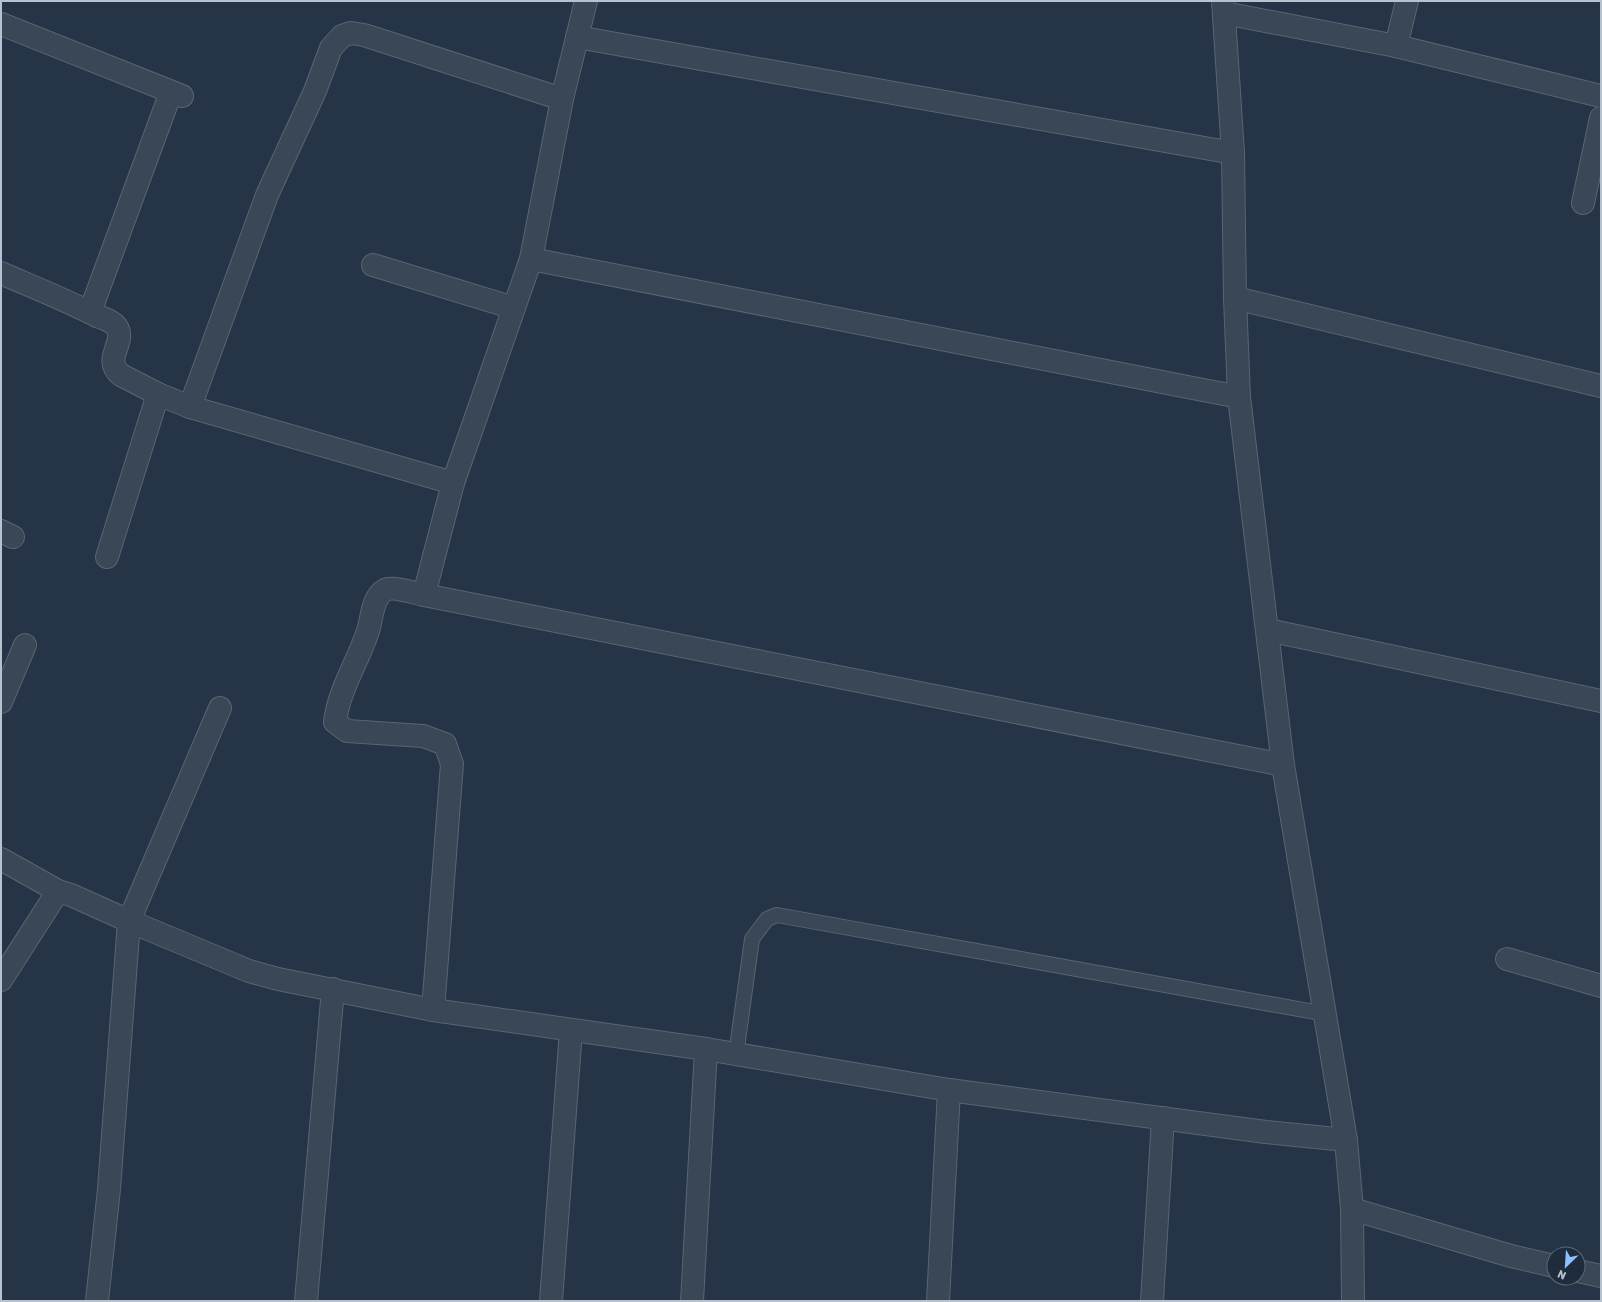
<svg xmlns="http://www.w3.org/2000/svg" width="1602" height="1302" font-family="Rubik,sans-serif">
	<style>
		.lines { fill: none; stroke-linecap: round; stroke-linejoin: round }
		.lane-casing { stroke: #586573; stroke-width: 16 }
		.street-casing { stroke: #586573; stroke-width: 24 }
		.lane { stroke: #3a4756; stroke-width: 14 }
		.street { stroke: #3a4756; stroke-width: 22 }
	</style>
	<rect width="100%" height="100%" fill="#253547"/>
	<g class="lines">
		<defs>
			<path id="lane" d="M 736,1055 L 752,939 L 767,919 L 777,915 L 1326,1014"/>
			<g id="street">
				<path d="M 1223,1 L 1233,153 L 1235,298 L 1239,397 L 1283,765 L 1346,1140 L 1352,1209 L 1353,1301"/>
				<path d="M 1224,13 L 1396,46 L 1601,96"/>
				<path d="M 1,24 L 182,96"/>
				<path d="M 577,37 L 1233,153"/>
				<path d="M 1396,46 L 1407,1"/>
				<path d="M 1583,203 L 1601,118"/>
				<path d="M 531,259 L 1239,397"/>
				<path d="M 373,265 L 514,308"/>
				<path d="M 1,273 C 33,287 66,300 97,316 C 103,318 112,321 116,326 C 128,342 101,359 121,375 L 158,394 L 190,407 L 453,483"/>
				<path d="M 1235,298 L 1601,386"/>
				<path d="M 90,312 L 171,92"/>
				<path d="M 190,407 L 267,195 L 315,91 L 331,48 L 342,36 L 351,33 L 364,35 L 562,99"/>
				<path d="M 1,531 L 13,537"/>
				<path d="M 107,557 L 158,394"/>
				<path d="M 424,595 L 1283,765"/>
				<path d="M 1268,630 L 1601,701"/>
				<path d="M 1,702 L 25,645"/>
				<path d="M 1,859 L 58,891 L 71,895 L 129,921 L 249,971 L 278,979 L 433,1010 L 706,1049 L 949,1090 L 1266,1132 L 1346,1140"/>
				<path d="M 1507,959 L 1601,986"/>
				<path d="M 1,980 L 58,891"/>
				<path d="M 433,1010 L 452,764 L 445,744 L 423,736 L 347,731 L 335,722 C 339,689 358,662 368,631 C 372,619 372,597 385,590 C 393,586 415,593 424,595 L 453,483 L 531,259 L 562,99 L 586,1"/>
				<path d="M 1352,1209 L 1511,1256 L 1554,1266"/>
				<path d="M 1578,1271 L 1601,1276"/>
				<path d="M 97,1301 L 109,1189 L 129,921 L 220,708"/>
				<path d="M 306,1301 L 333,989"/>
				<path d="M 551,1301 L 571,1030"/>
				<path d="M 692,1301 L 706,1049"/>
				<path d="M 938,1301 L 949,1090"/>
				<path d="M 1152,1301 L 1163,1118"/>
			</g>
		</defs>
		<use href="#lane" class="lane-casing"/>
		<use href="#street" class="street-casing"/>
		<use href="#lane" class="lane"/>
		<use href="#street" class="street"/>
	</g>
	<rect width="1602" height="1302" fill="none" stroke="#b7c2cf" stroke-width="4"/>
	<g transform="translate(1566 1266) rotate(205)"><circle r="19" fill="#1e2c3b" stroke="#5b6876"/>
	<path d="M0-3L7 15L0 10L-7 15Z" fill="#8cc0ff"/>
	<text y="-6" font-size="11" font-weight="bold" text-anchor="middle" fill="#b7c2cf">N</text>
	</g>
</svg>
